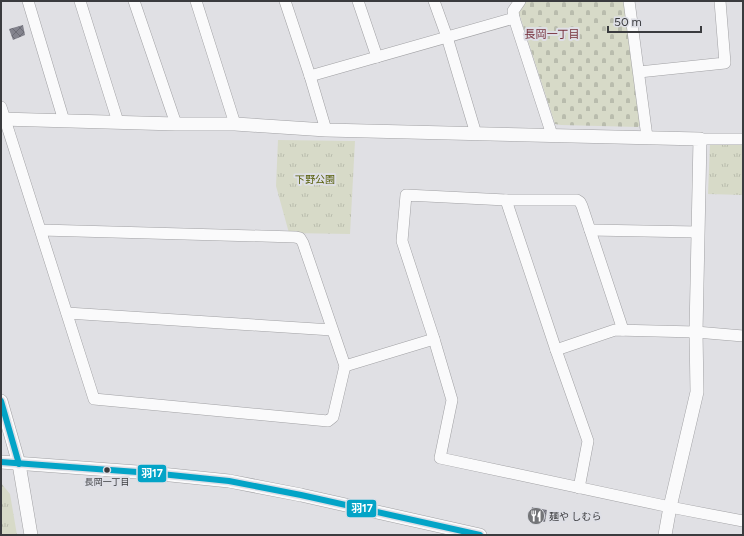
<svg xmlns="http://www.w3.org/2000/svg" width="744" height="536" font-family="Figtree,'Noto Sans JP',sans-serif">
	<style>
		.cemetery { fill: url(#cemetery-stones) }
		.park { fill: url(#park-tufts) }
		.building { fill: url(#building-cross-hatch) }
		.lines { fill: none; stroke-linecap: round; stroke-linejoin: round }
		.minor-casing { stroke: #a1a1a4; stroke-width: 12 }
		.tertiary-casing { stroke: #a1a1a4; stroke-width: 14 }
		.minor { stroke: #fafafb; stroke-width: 11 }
		.tertiary { stroke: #fafafb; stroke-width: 13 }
		.bus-1-casing { stroke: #dedfe6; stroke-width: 9 }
		.bus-1 { stroke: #03a4c7; stroke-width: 6 }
		.bus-dot { fill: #3a3b3e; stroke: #dedfe6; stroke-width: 1.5 }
		.labels { text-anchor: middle; stroke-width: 4; stroke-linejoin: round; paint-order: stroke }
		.bus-label { font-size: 9px; fill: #3a3b3e; stroke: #dedfe6 }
		.park-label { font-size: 10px; fill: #535b05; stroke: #dedfe6 }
		.poi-label { font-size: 10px; fill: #3a3b3e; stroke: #dedfe6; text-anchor: start }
		.neighbourhood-label { font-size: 11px; fill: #762f3b; stroke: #dedfe6 }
		.line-badge { stroke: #dedfe6; stroke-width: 1.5 }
		.badge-label { font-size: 11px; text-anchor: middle; font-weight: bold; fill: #fff }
	</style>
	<defs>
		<pattern id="cemetery-stones" width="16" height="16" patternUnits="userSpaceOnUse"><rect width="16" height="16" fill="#d7dac8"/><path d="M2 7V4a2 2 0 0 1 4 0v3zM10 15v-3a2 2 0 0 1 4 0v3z" fill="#b9bcad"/></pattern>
		<pattern id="park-tufts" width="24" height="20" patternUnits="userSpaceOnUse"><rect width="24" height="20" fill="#d7dac8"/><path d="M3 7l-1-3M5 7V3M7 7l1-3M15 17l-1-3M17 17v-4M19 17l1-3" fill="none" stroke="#b9bcad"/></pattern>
		<pattern id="building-cross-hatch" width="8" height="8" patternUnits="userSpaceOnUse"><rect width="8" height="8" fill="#83838d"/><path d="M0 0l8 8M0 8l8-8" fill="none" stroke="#6c6c75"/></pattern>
	</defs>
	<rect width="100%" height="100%" fill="#e0e0e4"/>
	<path class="cemetery" d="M 528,1 L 625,1 L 642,123 L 638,127 L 561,125 L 555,124 L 518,10 L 521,4 Z"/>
	<g class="park">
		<path d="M 278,140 L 355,141 L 350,234 L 289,233 L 276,186 Z"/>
		<path d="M 710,143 L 743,143 L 743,195 L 708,194 Z"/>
		<path d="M 1,483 L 10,494 L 17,535 L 1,535 Z"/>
	</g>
	<g class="building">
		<path d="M 23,25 L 25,35 L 13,40 L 9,29 Z"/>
		<path d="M 532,507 L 547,510 L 545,522 L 530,519 Z"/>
	</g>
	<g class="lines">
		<defs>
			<g id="minor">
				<path d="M 28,1 L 64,121"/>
				<path d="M 80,1 L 118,122"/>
				<path d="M 134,1 L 176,124"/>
				<path d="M 196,1 L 235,124"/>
				<path d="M 285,1 L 310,76 L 326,130"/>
				<path d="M 358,1 L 377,57"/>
				<path d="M 434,1 L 447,37 L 476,134"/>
				<path d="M 629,1 L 647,137"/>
				<path d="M 514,18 L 552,135"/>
				<path d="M 639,72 L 725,63 L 720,1"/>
				<path d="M 310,76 L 514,18 L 513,11 L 520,1"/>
				<path d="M 1,107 L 94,399 L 328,421 L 333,417 L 345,366 L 303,243 L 300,238 L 295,237 L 41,230"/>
				<path d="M 700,139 L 743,139"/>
				<path d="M 506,200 L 556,350 L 588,441 L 579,488"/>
				<path d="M 590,230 L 698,232"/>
				<path d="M 67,313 L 332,330"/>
				<path d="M 623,330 L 582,206 L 580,202 L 577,200 L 506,200 L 406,195 L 402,241 L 434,339 L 452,400 L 440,458 L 670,507 L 743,521"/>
				<path d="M 556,350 L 615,330 L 696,332 L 743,336"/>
				<path d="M 345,366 L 434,339"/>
			</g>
			<g id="tertiary">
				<path d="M 1,119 L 176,124 L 235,124 L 326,130 L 700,139 L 696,332 L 697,392 L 670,507 L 665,535"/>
				<path d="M 1,401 L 19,464 L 31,535"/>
				<path d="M 1,462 L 151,473 L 229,481 L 301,495 L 480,535"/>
			</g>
		</defs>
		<use href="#minor" class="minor-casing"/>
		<use href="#tertiary" class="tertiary-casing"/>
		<use href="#minor" class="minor"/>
		<use href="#tertiary" class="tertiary"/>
		<defs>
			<g id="bus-1">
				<path d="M 1,401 L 19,464"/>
				<path d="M 1,462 L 151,473 L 229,481 L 301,495 L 480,535"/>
			</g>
		</defs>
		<use href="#bus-1" class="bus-1-casing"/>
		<use href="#bus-1" class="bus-1"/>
	</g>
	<defs>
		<symbol id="restaurant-disc" viewBox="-11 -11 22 22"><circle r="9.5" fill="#747578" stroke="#dedfe6"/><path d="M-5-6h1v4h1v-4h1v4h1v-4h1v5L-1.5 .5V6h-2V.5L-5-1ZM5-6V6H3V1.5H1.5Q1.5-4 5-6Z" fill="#fff"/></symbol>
	</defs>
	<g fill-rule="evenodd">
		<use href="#restaurant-disc" x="526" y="506" width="20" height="20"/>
	</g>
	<circle class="bus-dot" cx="107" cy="470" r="3.5"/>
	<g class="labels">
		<g class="bus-label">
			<text x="107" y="485">長岡一丁目</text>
		</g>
		<g class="park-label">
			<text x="315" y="183">下野公園</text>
		</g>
		<g class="poi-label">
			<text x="549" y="520">麺や しむら</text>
		</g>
		<g class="neighbourhood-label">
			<text x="552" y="38">長岡一丁目</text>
		</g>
	</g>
	<g class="line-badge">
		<rect x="137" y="464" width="30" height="19" rx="4" fill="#03a4c7"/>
		<rect x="346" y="499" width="31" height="19" rx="4" fill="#03a4c7"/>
	</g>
	<g class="badge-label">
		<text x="152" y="477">羽17</text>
		<text x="362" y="512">羽17</text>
	</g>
	<rect width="744" height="536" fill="none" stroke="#3a3b3e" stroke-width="4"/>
	<path d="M608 26v6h93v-6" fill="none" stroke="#3a3b3e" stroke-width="2"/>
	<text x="614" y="26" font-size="12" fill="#3a3b3e" stroke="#dedfe6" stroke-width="3" paint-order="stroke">50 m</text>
</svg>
